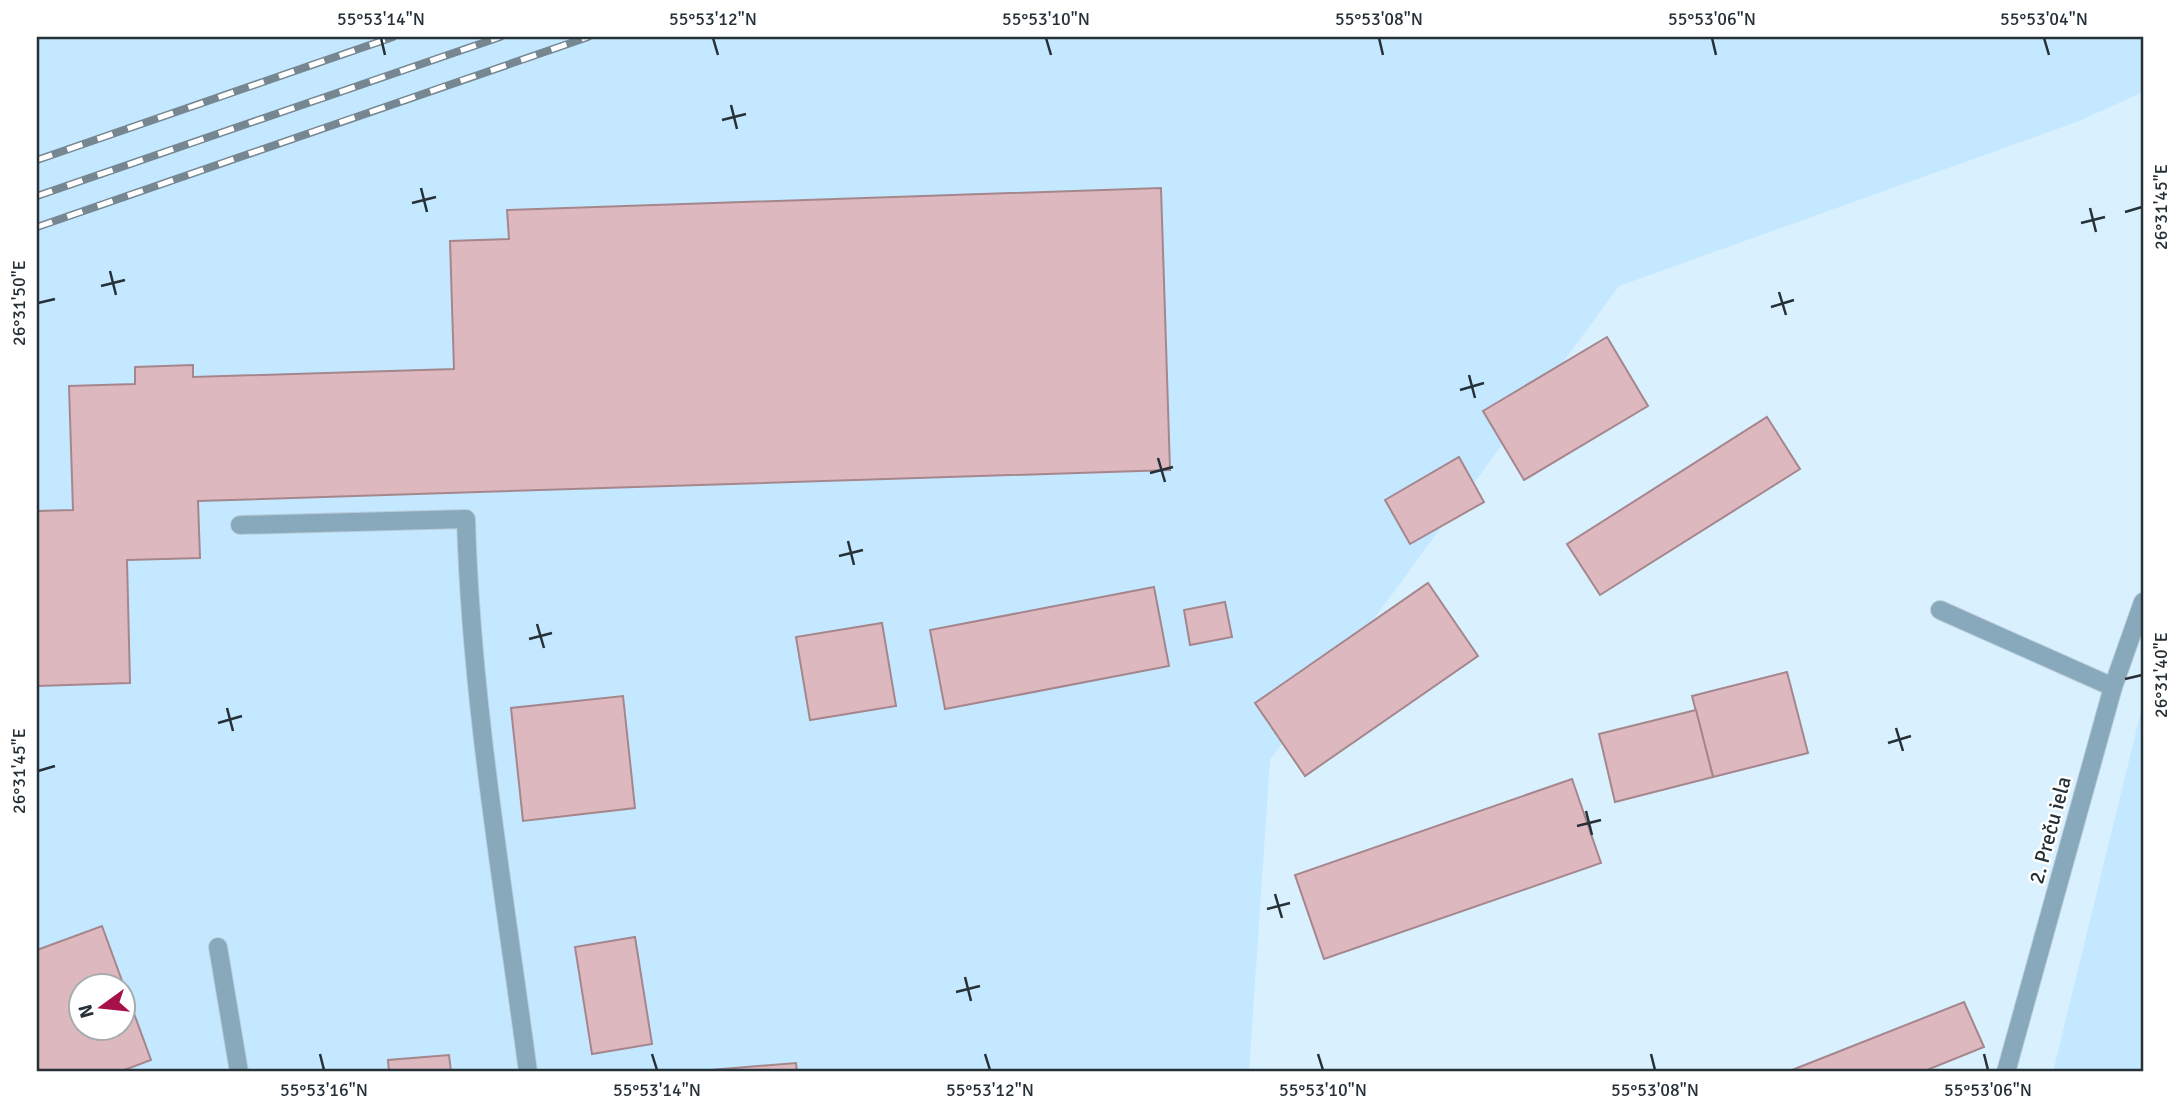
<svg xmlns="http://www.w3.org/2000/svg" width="2180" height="1109" font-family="Signika,sans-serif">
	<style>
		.built { fill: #c4e8ff; fill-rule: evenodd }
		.building { fill: #ddb9bf; stroke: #a5868c; stroke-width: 2; fill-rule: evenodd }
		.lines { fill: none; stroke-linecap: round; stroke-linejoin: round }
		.lane-casing { stroke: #b9cdda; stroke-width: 20 }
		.street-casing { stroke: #b9cdda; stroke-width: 20 }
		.lane { stroke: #88a8bc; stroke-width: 18 }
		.street { stroke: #88a8bc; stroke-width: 18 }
		.rail-casing { stroke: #778791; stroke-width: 8 }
		.rail { stroke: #fff; stroke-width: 5; stroke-dasharray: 16; stroke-linecap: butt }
		.ticks { fill: none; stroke: #263037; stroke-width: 2.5 }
		.labels { text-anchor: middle; stroke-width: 5; stroke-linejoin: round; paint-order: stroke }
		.street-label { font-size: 21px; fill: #263037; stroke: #fff }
		.neatline { fill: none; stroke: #263037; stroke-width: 2.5 }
		.ticks-label { font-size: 18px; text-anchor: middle; fill: #263037 }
	</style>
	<rect width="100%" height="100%" fill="#d9f0fe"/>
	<g class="built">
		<path d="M 37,37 L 2143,37 L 2143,92 L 2079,121 L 1619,286 L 1270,760 L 1249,1072 L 37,1072 ZM 80,986 L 122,986 L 122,1028 L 80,1028 Z"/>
		<path d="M 2143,706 L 2143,1072 L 2053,1072 L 2142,707 Z"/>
	</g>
	<g class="building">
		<path d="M 1161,188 L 1170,470 L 198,501 L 200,558 L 127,560 L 130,683 L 37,686 L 37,511 L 73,510 L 69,386 L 135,384 L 135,367 L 193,365 L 193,377 L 454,369 L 450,241 L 509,239 L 507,210 Z"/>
		<path d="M 1607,337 L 1648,406 L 1524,480 L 1483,411 Z"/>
		<path d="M 1767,417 L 1800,469 L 1600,595 L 1567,544 Z"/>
		<path d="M 1459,457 L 1484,502 L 1410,544 L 1385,500 Z"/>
		<path d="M 1428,583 L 1478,656 L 1305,776 L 1255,703 Z"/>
		<path d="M 1154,587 L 1169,666 L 945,709 L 930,630 Z"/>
		<path d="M 1225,602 L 1232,637 L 1190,645 L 1184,610 Z"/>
		<path d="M 882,623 L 896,706 L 810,720 L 796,637 Z"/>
		<path d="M 1787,672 L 1808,753 L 1713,777 L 1692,696 Z"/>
		<path d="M 623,696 L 635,808 L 523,821 L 511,708 Z"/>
		<path d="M 1696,710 L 1713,777 L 1615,802 L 1599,734 Z"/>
		<path d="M 1572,779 L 1601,863 L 1324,959 L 1295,875 Z"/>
		<path d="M 102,926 L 151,1060 L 119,1072 L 37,1072 L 37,950 ZM 80,986 L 122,986 L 122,1028 L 80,1028 Z"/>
		<path d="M 635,937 L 652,1044 L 592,1054 L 575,947 Z"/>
		<path d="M 1964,1002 L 1984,1047 L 1922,1072 L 1787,1072 Z"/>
		<path d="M 449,1055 L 451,1072 L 389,1072 L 388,1060 Z"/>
		<path d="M 796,1063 L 797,1072 L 686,1072 Z"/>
	</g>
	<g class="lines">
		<defs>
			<g id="lane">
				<path d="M 240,525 L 466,519 C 471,702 504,890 528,1072"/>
				<path d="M 1940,610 L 2113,687"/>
				<path d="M 218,947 L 239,1072"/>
			</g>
			<path id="street" d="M 2006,1072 L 2113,687 L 2143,602"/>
		</defs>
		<use href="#lane" class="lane-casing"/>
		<use href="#street" class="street-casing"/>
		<use href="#lane" class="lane"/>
		<use href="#street" class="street"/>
		<defs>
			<g id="rail">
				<path d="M 37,160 L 393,37"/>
				<path d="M 37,196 L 500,37"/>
				<path d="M 37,227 L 588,37"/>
			</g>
		</defs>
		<use href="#rail" class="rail-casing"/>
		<use href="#rail" class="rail"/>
	</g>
	<path class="ticks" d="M 381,38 L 385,55M 713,38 L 718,55M 1046,38 L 1051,55M 1379,38 L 1383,55M 1712,38 L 1716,55M 2044,38 L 2049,55M 731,105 L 737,129M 722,120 L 746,114M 421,188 L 427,212M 412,203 L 436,197M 2090,208 L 2096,232M 2125,212 L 2142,207M 2081,223 L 2105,217M 110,271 L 116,295M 101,286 L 125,280M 1779,292 L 1786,315M 38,303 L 55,299M 1771,307 L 1794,300M 1469,375 L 1475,398M 1460,390 L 1484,383M 1158,458 L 1165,482M 1150,473 L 1173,467M 848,541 L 854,565M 839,556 L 863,550M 537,624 L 544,648M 529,639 L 552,633M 2125,679 L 2142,675M 227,708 L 233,731M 218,723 L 242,716M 1896,728 L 1903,751M 1888,743 L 1911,736M 38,771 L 55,766M 1586,811 L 1592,835M 1577,826 L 1601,820M 1275,894 L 1282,918M 1267,909 L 1290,903M 965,977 L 971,1001M 956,992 L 980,986M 320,1054 L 324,1070M 652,1054 L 657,1070M 985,1054 L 990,1070M 1318,1054 L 1323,1070M 1651,1054 L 1655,1070M 1984,1054 L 1988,1070"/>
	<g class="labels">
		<g class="street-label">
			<text transform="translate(2050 830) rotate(-75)" y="7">2. Preču iela</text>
		</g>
	</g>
	<rect width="2180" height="1109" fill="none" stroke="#ffffff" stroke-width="77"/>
	<g transform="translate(102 1007) rotate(255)"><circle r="33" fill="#ffffff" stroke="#a8acaf" stroke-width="2"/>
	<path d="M0-5L12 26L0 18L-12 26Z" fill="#a6114a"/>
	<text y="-10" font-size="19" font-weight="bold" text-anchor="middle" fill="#263037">N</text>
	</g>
	<rect x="38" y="38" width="2104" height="1032" class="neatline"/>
	<g class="ticks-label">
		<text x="381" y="25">55°53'14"N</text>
		<text x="713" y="25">55°53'12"N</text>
		<text x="1046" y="25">55°53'10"N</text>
		<text x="1379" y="25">55°53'08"N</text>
		<text x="1712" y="25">55°53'06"N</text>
		<text x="2044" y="25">55°53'04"N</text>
		<text transform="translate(2161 207) rotate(-90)" y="6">26°31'45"E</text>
		<text transform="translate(19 303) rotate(-90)" y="6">26°31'50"E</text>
		<text transform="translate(2161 675) rotate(-90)" y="6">26°31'40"E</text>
		<text transform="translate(19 771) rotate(-90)" y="6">26°31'45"E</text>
		<text x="324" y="1096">55°53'16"N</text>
		<text x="657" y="1096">55°53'14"N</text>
		<text x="990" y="1096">55°53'12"N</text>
		<text x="1323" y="1096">55°53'10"N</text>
		<text x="1655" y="1096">55°53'08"N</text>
		<text x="1988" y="1096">55°53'06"N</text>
	</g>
</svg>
